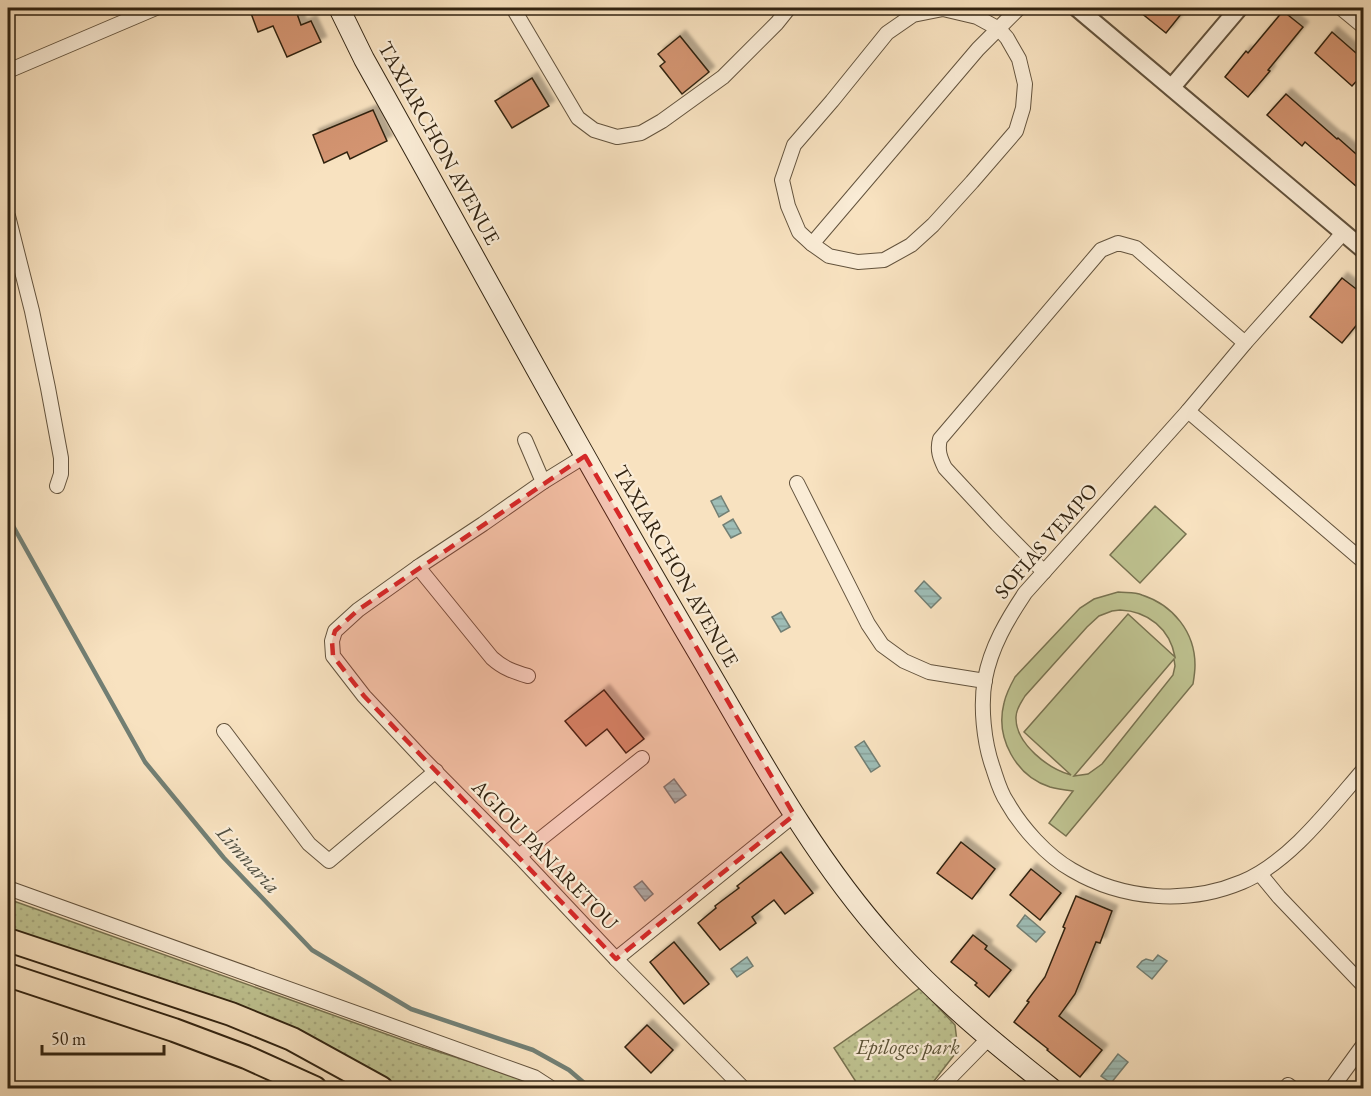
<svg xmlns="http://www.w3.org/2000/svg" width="1371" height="1096" font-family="'EB Garamond',serif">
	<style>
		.park { fill: url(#park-dots); stroke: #787351; stroke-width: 1.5 }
		.pitch { fill: #bfc391; stroke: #787351; stroke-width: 1.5; fill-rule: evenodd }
		.water { fill: url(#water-rules); stroke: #727f74; stroke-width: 1.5 }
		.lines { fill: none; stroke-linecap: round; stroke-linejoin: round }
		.stream { stroke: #727f74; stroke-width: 4.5 }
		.building { fill: #d39471; stroke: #312311; stroke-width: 1.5; filter: url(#shadow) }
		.minor-casing { stroke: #63533d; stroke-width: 16 }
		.tertiary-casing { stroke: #63533d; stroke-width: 20 }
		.secondary-casing { stroke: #312311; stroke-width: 22 }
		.trunk-casing { stroke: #312311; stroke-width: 26 }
		.minor { stroke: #faecd6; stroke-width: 14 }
		.tertiary { stroke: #faecd6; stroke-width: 16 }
		.secondary { stroke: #faecd6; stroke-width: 20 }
		.trunk { stroke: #f8e2c0; stroke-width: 22 }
		.marked { fill: #d62828; fill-opacity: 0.2; stroke: #d62828; stroke-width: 4.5; stroke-dasharray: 12 8; stroke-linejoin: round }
		.labels { text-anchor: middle; stroke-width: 4.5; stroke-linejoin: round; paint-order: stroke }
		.street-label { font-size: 21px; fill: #312311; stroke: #faecd6 }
		.park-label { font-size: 21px; font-style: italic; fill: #5c5337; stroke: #faecd6 }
		.water-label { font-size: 22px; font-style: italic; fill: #525143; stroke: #faecd6 }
	</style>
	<defs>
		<pattern id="park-dots" width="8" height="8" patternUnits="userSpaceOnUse" patternTransform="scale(1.5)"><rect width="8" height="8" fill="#bfc391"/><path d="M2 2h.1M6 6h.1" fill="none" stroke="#a5a77c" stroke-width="1.8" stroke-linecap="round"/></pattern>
		<pattern id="water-rules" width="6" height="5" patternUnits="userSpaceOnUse" patternTransform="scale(1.5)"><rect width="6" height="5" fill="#9ebdb6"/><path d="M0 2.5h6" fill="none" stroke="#89a29b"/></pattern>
		<filter id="shadow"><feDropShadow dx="5.5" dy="-5.5" stdDeviation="1.5" flood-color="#0004"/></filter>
	</defs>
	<rect width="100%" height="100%" fill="#f8e2c0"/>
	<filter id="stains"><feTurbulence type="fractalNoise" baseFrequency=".00333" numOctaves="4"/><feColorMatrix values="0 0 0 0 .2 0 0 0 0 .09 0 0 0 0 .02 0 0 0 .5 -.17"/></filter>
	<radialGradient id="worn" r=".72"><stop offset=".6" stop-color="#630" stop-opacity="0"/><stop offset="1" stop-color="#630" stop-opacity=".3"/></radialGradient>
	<g class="park">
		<path d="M 8,899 L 414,1044 L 537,1083 L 543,1088 L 384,1088 L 287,1033 L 8,936 Z"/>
		<path d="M 920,988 L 955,1025 L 958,1050 L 934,1081 L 930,1088 L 860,1088 L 834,1048 Z"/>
	</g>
	<g class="pitch">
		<path d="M 1155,506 L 1186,534 L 1140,583 L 1110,555 Z"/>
		<path d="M 1118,592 C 1126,593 1135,592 1142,595 C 1173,605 1195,632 1195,665 C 1195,671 1194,678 1193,684 L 1066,836 L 1049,823 L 1073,791 C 1065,790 1057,789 1050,787 C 1016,776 995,738 1004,703 C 1006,694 1010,686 1015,677 L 1080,608 L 1094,599 ZM 1120,610 C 1148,611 1170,629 1175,657 L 1128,614 L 1024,732 L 1071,775 C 1049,769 1015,744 1016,717 C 1016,709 1021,703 1025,696 L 1087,627 L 1099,616 L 1112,611 ZM 1174,659 L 1175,666 L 1173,675 L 1102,764 L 1088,774 L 1074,776 Z"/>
	</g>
	<g class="water">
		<path d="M 721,496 L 729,511 L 719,517 L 711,501 Z"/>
		<path d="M 733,519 L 741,533 L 731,538 L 723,525 Z"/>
		<path d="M 924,581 L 941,598 L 931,608 L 915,591 Z"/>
		<path d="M 781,612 L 790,627 L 781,632 L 772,617 Z"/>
		<path d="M 864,741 L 880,766 L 871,772 L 855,747 Z"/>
		<path d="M 674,779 L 686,795 L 675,803 L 664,787 Z"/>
		<path d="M 642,881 L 653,894 L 645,901 L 634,887 Z"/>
		<path d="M 1025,915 L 1045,932 L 1036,942 L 1017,926 Z"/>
		<path d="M 1158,955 L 1167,961 L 1152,979 L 1137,967 L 1142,961 L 1146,959 L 1153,961 Z"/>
		<path d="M 747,957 L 753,966 L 737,977 L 731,969 Z"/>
		<path d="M 1118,1054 L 1128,1062 L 1111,1083 L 1101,1076 Z"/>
	</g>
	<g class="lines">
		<path class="stream" d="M 8,517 L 145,762 L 224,858 L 312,950 L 411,1009 L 533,1050 L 569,1070 L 590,1088"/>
	</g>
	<g class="building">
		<path d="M 249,8 L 295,8 L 301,25 L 311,21 L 321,42 L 287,57 L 273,26 L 258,32 Z"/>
		<path d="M 1135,8 L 1186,8 L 1166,33 Z"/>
		<path d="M 1283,11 L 1303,27 L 1268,70 L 1270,71 L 1248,97 L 1225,77 L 1246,51 L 1248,53 Z"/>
		<path d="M 1332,32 L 1364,60 L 1364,73 L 1352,86 L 1315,53 Z"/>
		<path d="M 680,36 L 709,72 L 682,94 L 660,66 L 665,62 L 658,54 Z"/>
		<path d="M 532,78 L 549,106 L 512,128 L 495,101 Z"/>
		<path d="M 1286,94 L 1337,139 L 1338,138 L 1364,161 L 1364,179 L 1357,187 L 1305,142 L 1302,146 L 1267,115 Z"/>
		<path d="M 373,110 L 387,141 L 350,159 L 347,152 L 324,163 L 313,135 Z"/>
		<path d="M 1342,278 L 1364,295 L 1364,316 L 1342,343 L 1310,317 Z"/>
		<path d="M 604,690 L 644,739 L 626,753 L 607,729 L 586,746 L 565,721 Z"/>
		<path d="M 961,842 L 995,869 L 972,899 L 937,873 Z"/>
		<path d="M 781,852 L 813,893 L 785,914 L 774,900 L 752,917 L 756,923 L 720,950 L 698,923 L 716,908 L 715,906 L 739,888 L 737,886 Z"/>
		<path d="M 1031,869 L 1061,893 L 1040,920 L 1010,895 Z"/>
		<path d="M 1076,896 L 1112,911 L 1100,943 L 1096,942 L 1075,994 L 1059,1016 L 1102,1050 L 1080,1077 L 1047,1050 L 1048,1049 L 1014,1022 L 1029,1002 L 1027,1001 L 1045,977 L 1065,928 L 1063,927 Z"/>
		<path d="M 973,935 L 987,946 L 985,949 L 1011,970 L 989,997 L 975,985 L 977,983 L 951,962 Z"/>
		<path d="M 674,942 L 709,984 L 684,1004 L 650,962 Z"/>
		<path d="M 647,1025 L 673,1050 L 651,1073 L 625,1047 Z"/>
	</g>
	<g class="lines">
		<defs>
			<g id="minor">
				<path d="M 513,8 L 578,118 L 594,130 L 617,137 L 641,133 L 662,121 L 723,77 L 777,23 L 789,8"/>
				<path d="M 1341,8 L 1364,27"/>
				<path d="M 943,9 L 977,17 L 999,29 L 1007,38 L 1019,59 L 1025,84 L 1023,108 L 1016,131 L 972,182 L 933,225 L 911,245 L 884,260 L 858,262 L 829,256 L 812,244 L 799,232 L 788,206 L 782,180 L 794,145 L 832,101 L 887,33 L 913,15 Z"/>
				<path d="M 8,71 L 156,8"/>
				<path d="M 8,216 L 32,311 L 48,388 L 61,458 L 61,474 L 57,486"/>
				<path d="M 1343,233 L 1245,343 L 1188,411 L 1025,593 C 1007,620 991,647 985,679 C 980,706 984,743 993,768 C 997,780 1000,792 1007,802 C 1021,827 1047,856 1072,870 C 1123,900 1187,905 1242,882 C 1289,863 1331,807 1364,769"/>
				<path d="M 812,244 L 978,49 L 1019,8"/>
				<path d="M 1188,411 L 1364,562"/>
				<path d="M 525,440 L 543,482"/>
				<path d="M 585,456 L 543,482 L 483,524 L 421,565 L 358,610 L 335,631 L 332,641 L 333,656 L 364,696 L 423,759 L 519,856 L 616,959 L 743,1088"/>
				<path d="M 797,483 L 868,624 L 882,645 L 904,661 L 929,672 L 985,681"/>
				<path d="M 418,567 L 492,658 C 503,668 514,672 528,676"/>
				<path d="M 1044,572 L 997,524 L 945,468 C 940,458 937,450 940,439 L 1101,250 L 1118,243 L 1136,248 L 1245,343"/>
				<path d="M 224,731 L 309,844 L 329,861 L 436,771"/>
				<path d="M 519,856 L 642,758"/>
				<path d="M 1260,874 L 1279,897 L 1364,986"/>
				<path d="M 8,888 L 534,1077 L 551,1088"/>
				<path d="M 616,959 L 794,815"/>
				<path d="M 1288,1085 L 1292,1088"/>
				<path d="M 940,1088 L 989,1038"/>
				<path d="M 1332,1088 L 1364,1044"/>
			</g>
			<g id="tertiary">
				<path d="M 1077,8 L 1364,250"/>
				<path d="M 1172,87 L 1239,8"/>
			</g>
			<path id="secondary" d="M 339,8 L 364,59 C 474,255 581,454 696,649 C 755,749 810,854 889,942 C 937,996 994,1043 1051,1088"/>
			<g id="trunk">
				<path d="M 8,940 L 231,1014 L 292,1039 L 381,1088"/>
				<path d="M 8,975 L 174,1030 L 246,1057 L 315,1088"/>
			</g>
		</defs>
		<use href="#minor" class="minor-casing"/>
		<use href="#tertiary" class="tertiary-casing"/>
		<use href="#secondary" class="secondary-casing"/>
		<use href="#trunk" class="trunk-casing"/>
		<use href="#minor" class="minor"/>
		<use href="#tertiary" class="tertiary"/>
		<use href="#secondary" class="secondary"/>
		<use href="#trunk" class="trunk"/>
	</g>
	<path class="marked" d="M 585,456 L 794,815 L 616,959 L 364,696 L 333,656 L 332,641 L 335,631 L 358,610 Z"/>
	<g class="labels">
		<g class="street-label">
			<text transform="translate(439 143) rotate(61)" y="7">TAXIARCHON AVENUE</text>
			<text transform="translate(1046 541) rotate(-49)" y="7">SOFIAS VEMPO</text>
			<text transform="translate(676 566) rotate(60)" y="7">TAXIARCHON AVENUE</text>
			<text transform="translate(545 855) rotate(46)" y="7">AGIOU PANARETOU</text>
		</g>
		<g class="park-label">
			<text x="908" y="1054">Epiloges park</text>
		</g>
		<g class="water-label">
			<text transform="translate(249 859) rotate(48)" y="8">Limnaria</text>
		</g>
	</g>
	<rect width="1371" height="1096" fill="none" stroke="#f8e2c0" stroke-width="30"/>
	<rect x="9" y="9" width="1353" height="1078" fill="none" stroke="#312311" stroke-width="3"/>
	<rect x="15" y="15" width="1341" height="1066" fill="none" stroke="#312311" stroke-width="1.5"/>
	<path d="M42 1045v9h122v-9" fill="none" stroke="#312311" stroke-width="3"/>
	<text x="51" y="1045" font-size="18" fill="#312311" stroke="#faecd6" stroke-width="4.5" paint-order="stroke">50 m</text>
	<rect width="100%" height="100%" filter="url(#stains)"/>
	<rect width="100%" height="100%" fill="url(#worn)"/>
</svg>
